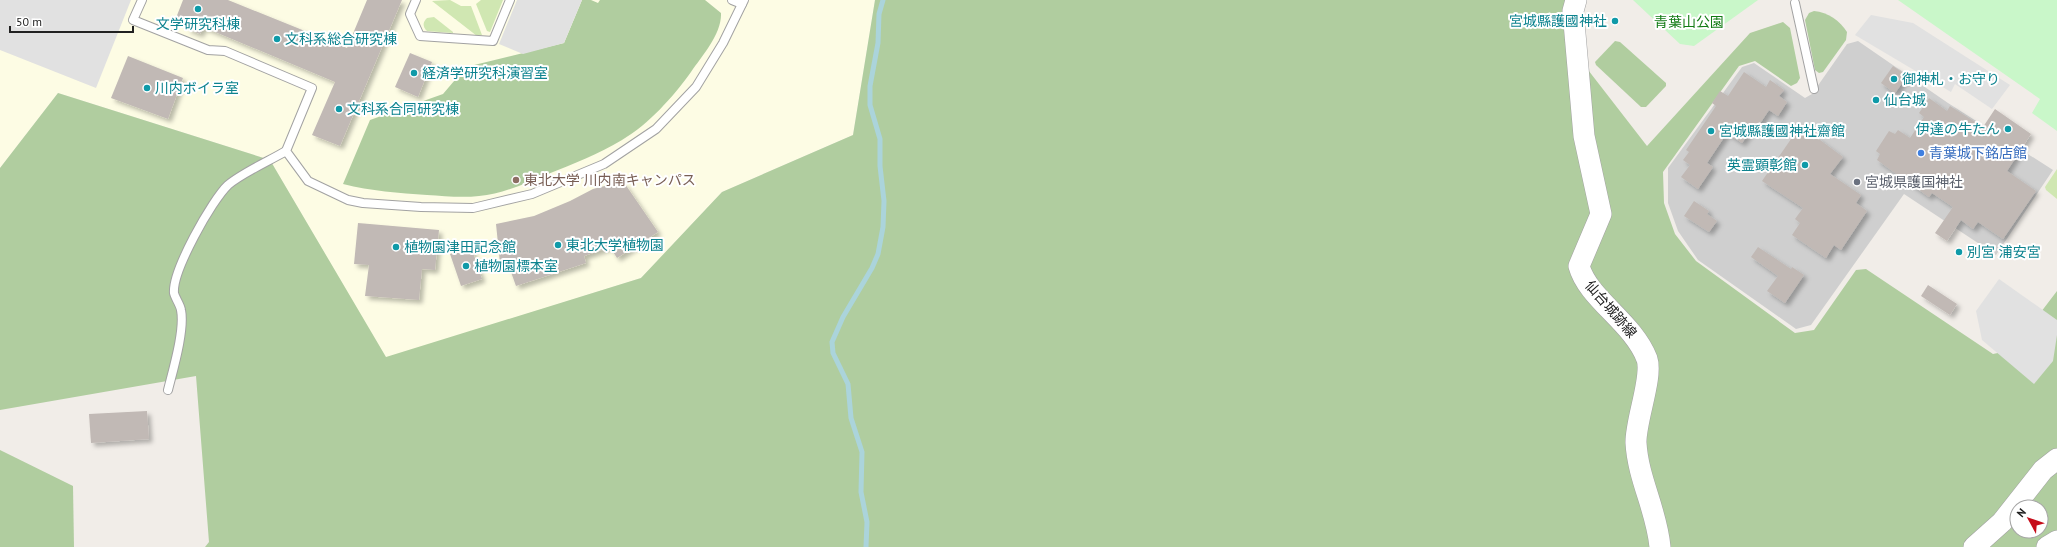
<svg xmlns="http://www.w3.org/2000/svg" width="2057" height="547" font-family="'PT Sans','Noto Sans JP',sans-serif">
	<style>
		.education { fill: #fdfce4 }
		.religious { fill: #cfcfcf }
		.grass { fill: #d0e7b2 }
		.forest { fill: #b0cd9f; fill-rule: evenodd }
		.park { fill: #c9f7c9 }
		.parking { fill: #e1e1e1 }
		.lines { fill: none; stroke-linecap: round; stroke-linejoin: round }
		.stream { stroke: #abd4db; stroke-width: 5 }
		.building { fill: #c1b9b5; filter: url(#shadow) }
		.service-casing { stroke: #a2a2a2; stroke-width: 10 }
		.tertiary-casing { stroke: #a2a2a2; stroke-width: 22 }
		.service { stroke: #fff; stroke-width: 8 }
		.tertiary { stroke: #fff; stroke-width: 21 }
		.culture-dot { fill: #0f9aa8; stroke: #fff; stroke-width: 1.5 }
		.shop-dot { fill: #3f7fe0; stroke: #fff; stroke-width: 1.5 }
		.education-dot { fill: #8d6e63; stroke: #fff; stroke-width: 1.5 }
		.worship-dot { fill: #6b7280; stroke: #fff; stroke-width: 1.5 }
		.labels { text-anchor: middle; stroke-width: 4; stroke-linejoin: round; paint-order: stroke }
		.culture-label { font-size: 14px; fill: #0d838f; stroke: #fff; text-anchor: start }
		.park-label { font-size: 14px; fill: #127b14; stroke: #fff }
		.shop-label { font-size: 14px; fill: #366cbe; stroke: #fff; text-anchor: start }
		.education-label { font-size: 14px; fill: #785e54; stroke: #fff; text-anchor: start }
		.worship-label { font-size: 14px; fill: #5b616d; stroke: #fff; text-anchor: start }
		.street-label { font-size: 14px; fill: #212121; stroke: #fff }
	</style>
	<defs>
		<filter id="shadow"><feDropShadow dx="3.5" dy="3.5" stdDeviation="2" flood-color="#0004"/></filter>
	</defs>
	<rect width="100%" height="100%" fill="#f1ede8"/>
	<path class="education" d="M 0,0 L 875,0 L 853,135 L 722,192 L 641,278 L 386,358 L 270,160 L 58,93 L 0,168 Z"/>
	<path class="religious" d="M 1858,41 L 1948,103 L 2053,170 L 1996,255 L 1904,194 L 1811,325 L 1796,329 L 1698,260 L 1678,231 L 1668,203 L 1668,168 L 1742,67 L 1754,63 L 1805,98 L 1812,94 L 1847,44 Z"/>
	<g class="grass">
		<path d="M 450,0 L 461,6 L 471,6 L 482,35 L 477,36 L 432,1 Z"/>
		<path d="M 481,0 L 503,0 L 490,32 L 487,31 L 476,4 Z"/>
		<path d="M 434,17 L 453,32 L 453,33 L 427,31 C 422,26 423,22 427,18 Z"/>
		<path d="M 2057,169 L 2057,199 L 2046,190 L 2045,187 Z"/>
	</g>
	<g class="forest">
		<path d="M 582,0 L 591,0 L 598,3 L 600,0 L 705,0 L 721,13 C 722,34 702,56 691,72 C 673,97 649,124 622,140 C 599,154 573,164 548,174 C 526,183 503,194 479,196 C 462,198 444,196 427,195 C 399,193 371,191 343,184 L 370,120 L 443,94 L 466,67 L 564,43 Z"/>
		<path d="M 875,0 L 1577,0 L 1585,66 L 1647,146 L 1750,33 L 1783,22 L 1790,28 L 1800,78 L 1797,83 L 1791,86 L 1755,61 L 1739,66 L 1663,172 L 1664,203 L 1675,234 L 1696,261 L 1795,333 L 1814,330 L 1856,270 L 1866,269 L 1993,354 L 2012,350 L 2057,291 L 2057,547 L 205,547 L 209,542 L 196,376 L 0,410 L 0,168 L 58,93 L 270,160 L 386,357 L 641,278 L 722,192 L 853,135 ZM 2017,507 L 2041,507 L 2041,531 L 2017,531 Z"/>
		<path d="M 1814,11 C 1828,12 1840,21 1847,32 L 1846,40 L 1823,72 L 1819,73 L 1815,70 L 1805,20 L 1809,13 Z"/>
		<path d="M 1615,41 L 1620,42 L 1666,83 L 1666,86 L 1646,107 L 1641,107 L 1596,65 L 1595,62 Z"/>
		<path d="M 0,450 L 73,486 L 74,547 L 0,547 Z"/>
	</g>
	<g class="park">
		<path d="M 1633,0 L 1758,0 L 1694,46 L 1680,44 Z"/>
		<path d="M 1898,0 L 2057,0 L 2057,131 L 2032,113 L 2040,99 Z"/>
	</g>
	<g class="parking">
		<path d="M 0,0 L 131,0 L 96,88 L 0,50 Z"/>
		<path d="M 517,0 L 582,0 L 564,43 L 523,54 L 499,44 Z"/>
		<path d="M 1871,15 L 1913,23 L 2010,85 L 1992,109 L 1955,84 L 1951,92 L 1855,35 Z"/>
		<path d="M 1999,279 L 2057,320 L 2057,335 L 2053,361 L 2034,384 L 1982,340 L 1976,311 Z"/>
	</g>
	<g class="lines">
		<path class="stream" d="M 866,547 L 867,522 L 861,492 L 862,452 L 851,418 L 848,384 L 833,353 L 832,342 L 843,317 L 872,268 L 878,254 L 883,227 L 884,201 L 880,166 L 880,139 L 870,105 L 870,86 L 878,43 L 879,14 L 883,0"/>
	</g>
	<g class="building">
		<path d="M 183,0 L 228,0 L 347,48 L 367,0 L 402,0 L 340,146 L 312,135 L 335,82 L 208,29 L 203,28 L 200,34 L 187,29 L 190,23 L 176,18 Z"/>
		<path d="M 410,53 L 432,62 L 418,97 L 395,87 Z"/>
		<path d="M 128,56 L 183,78 L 168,119 L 111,98 Z"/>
		<path d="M 1893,66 L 1907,76 L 1895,93 L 1881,83 Z"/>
		<path d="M 1744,72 L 1766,87 L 1770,80 L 1784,90 L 1779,96 L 1787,102 L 1778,116 L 1769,110 L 1757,128 L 1754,126 L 1742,143 L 1727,133 L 1707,163 L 1713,167 L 1698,189 L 1681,177 L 1690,165 L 1683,160 L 1689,152 L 1686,150 L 1716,106 L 1712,103 L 1720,91 L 1728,96 Z"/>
		<path d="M 1929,98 L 1947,111 L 1950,106 L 1983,127 L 1995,109 L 2031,134 L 2007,171 L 2036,191 L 2003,239 L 1978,222 L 1973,229 L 1961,220 L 1947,241 L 1935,233 L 1953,207 L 1932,193 L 1929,197 L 1877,160 L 1880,154 L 1876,151 L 1889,131 L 1895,134 L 1898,130 L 1910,138 L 1924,117 L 1919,113 Z"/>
		<path d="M 1798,129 L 1814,140 L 1816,137 L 1843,157 L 1830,174 L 1861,195 L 1856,203 L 1867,211 L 1841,250 L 1834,245 L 1826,258 L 1792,235 L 1800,223 L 1795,219 L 1803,208 L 1762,181 Z"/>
		<path d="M 616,183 L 625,184 L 658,232 L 617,258 L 610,247 L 584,256 L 586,263 L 516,286 L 507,261 L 500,263 L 496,224 L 534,216 L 570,201 L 593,189 Z"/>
		<path d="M 1694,201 L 1709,211 L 1707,214 L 1717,221 L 1709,232 L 1684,216 Z"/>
		<path d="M 358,223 L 439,230 L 435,270 L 422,269 L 419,300 L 365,296 L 369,265 L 354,264 Z"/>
		<path d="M 471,247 L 482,279 L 461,286 L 450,254 Z"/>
		<path d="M 1758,247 L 1791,269 L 1792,267 L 1804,275 L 1785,303 L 1767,291 L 1778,276 L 1751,257 Z"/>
		<path d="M 1928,285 L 1957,304 L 1950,315 L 1921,296 Z"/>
		<path d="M 147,411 L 149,439 L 91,443 L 89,414 Z"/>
	</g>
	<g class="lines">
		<defs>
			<g id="service">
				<path d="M 142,0 L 133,20 L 208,50 L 225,51 L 312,88 L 286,151 L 308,181 L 348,200 L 363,203 L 421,207 L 473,208 L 532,194 L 604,164 L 656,129 L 696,87 L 723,43 L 744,0"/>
				<path d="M 416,0 L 410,14 L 420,36 L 493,41 L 510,0"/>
				<path d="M 732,0 L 742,4"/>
				<path d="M 1795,3 L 1814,89"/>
				<path d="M 168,390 C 173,370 185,330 181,310 C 180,304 175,298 174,293 C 172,271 212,200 228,185 C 242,173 269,161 286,151"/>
			</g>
			<g id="tertiary">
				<path d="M 1576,0 L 1573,11 L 1584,136 L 1601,214 L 1579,266 C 1588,299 1633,322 1647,359 C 1653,377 1635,422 1636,443 C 1638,479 1657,511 1660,547"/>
				<path d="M 1974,547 L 2002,522 L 2043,470 L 2057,459"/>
				<path d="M 2047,547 L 2057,541"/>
			</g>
		</defs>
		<use href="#service" class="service-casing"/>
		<use href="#tertiary" class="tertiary-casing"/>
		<use href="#service" class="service"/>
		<use href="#tertiary" class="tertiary"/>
	</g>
	<g class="culture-dot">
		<circle cx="198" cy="9" r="4"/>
		<circle cx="1615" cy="21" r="4"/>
		<circle cx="277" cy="39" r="4"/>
		<circle cx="414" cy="73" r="4"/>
		<circle cx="1894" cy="79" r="4"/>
		<circle cx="147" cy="88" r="4"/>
		<circle cx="1876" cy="100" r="4"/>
		<circle cx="339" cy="109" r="4"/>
		<circle cx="2008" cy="129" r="4"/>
		<circle cx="1711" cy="131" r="4"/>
		<circle cx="1805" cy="165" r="4"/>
		<circle cx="558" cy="245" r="4"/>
		<circle cx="396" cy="247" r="4"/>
		<circle cx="1959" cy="252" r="4"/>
		<circle cx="466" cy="266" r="4"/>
	</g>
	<circle class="shop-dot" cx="1921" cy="153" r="4"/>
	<circle class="education-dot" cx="516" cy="180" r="4"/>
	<circle class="worship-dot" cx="1857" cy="182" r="4"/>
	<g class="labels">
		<g class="culture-label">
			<text x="1607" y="26" text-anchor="end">宮城縣護國神社</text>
			<text x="198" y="29" text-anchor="middle">文学研究科棟</text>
			<text x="285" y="44">文科系総合研究棟</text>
			<text x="422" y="78">経済学研究科演習室</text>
			<text x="1902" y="84">御神札・お守り</text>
			<text x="155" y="93">川内ボイラ室</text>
			<text x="1884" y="105">仙台城</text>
			<text x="347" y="114">文科系合同研究棟</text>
			<text x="2000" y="134" text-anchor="end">伊達の牛たん</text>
			<text x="1719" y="136">宮城縣護國神社齋館</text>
			<text x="1797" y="170" text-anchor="end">英霊顕彰館</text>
			<text x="566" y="250">東北大学植物園</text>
			<text x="404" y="252">植物園津田記念館</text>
			<text x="1967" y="257">別宮 浦安宮</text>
			<text x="474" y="271">植物園標本室</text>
		</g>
		<g class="park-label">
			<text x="1689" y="27">青葉山公園</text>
		</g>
		<g class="shop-label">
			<text x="1929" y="158">青葉城下銘店館</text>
		</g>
		<g class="education-label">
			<text x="524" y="185">東北大学 川内南キャンパス</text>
		</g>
		<g class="worship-label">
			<text x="1865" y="187">宮城県護国神社</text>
		</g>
		<g class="street-label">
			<text transform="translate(1611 309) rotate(49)" y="5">仙台城跡線</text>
		</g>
	</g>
	<g transform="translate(2029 519) rotate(310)"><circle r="19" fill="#ffffff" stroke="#a6a6a6"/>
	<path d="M0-3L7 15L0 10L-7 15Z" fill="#c60c19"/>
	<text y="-6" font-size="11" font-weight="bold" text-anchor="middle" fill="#212121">N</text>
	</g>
	<path d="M10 26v6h123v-6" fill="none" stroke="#212121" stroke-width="2"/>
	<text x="16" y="26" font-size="12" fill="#212121" stroke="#ffffff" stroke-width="3" paint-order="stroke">50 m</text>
</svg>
